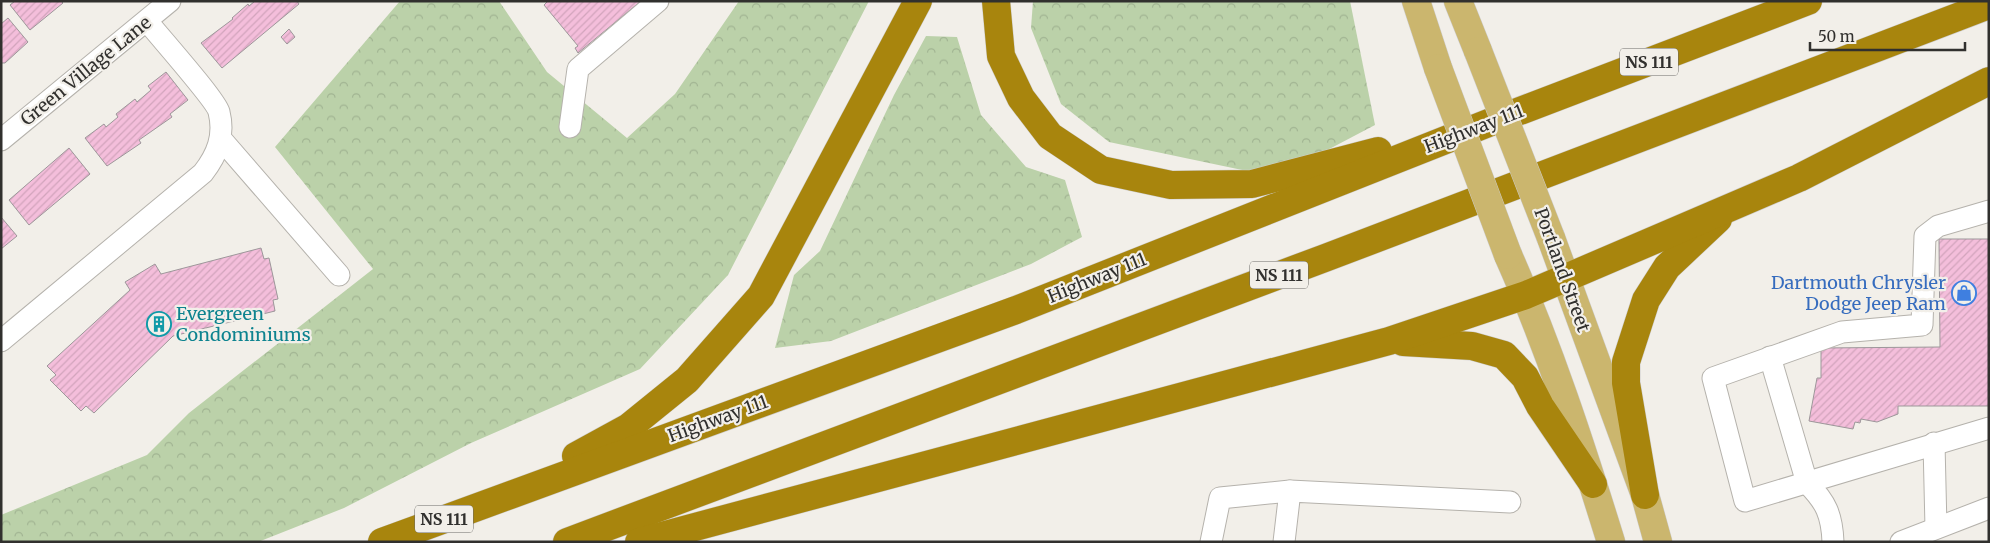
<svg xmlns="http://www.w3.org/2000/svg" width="1990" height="543" font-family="Merriweather,serif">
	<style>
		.forest { fill: url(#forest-crowns) }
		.building { fill: url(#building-hatch); stroke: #9d979a }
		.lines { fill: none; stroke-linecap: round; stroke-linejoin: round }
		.minor-casing { stroke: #b5b2ac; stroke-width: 23 }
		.major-casing { stroke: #cecdcd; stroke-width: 29 }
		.highway-casing { stroke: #cecdcd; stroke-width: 29 }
		.minor { stroke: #fff; stroke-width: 21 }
		.major { stroke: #cbb66e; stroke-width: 28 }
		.highway { stroke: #a8850d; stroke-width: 28 }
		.major-bridge-casing { stroke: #cecdcd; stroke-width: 29; stroke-linecap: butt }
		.major-bridge { stroke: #cbb66e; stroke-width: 28 }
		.labels { text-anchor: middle; stroke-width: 4.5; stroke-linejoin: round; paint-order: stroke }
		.shield { fill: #f2efe9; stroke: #6b6966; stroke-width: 1 }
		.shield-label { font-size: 16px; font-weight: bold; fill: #31302e }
		.street-label { font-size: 18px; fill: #31302e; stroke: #f2efe9 }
		.shop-label { font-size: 18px; fill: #366cbe; stroke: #f2efe9; text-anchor: end }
		.culture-label { font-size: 18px; fill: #0d838f; stroke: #f2efe9; text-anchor: start }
	</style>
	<defs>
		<pattern id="forest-crowns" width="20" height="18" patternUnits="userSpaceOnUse" patternTransform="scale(1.25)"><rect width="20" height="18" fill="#bbd1a9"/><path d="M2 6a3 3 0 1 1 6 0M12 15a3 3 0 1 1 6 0" fill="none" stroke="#a1b492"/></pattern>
		<pattern id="building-hatch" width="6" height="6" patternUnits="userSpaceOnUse" patternTransform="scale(1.25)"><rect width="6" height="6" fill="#f4bedb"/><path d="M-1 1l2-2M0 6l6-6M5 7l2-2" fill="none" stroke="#d2a4bc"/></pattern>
	</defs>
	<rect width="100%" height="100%" fill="#f2efe9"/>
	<g class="forest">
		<path d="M 400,1 L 499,1 L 547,72 L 627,138 L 675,94 L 739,1 L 869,1 L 728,275 L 640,369 L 471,443 L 344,508 L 258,542 L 1,542 L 1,515 L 147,455 L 189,413 L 373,269 L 275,147 Z"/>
		<path d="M 1033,1 L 1350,1 L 1375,125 L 1276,177 L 1109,142 L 1061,104 L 1031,28 Z"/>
		<path d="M 926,36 L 957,37 L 981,115 L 1026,167 L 1065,180 L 1082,237 L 1031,264 L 831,341 L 775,348 L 794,275 L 820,251 L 894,95 Z"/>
	</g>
	<g class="building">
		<path d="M 15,1 L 61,1 L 63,3 L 30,30 L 10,5 Z"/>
		<path d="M 255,1 L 297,1 L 299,4 L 222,68 L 201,43 L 233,19 L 232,18 L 248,4 L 249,6 Z"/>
		<path d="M 548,1 L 641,1 L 578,53 L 575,48 L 578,46 L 544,5 Z"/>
		<path d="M 8,18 L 28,42 L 5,63 L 1,63 L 1,24 Z"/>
		<path d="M 289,29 L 295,37 L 287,44 L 281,37 Z"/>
		<path d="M 166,72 L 188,100 L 170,114 L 172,117 L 139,140 L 141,143 L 107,166 L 85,138 L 104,124 L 106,127 L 118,117 L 116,114 L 135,99 L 137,102 L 151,90 L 148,86 Z"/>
		<path d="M 69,148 L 90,174 L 29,225 L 9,200 Z"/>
		<path d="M 1,217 L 17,236 L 1,249 Z"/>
		<path d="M 1939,239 L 1989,239 L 1989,406 L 1898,406 L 1898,414 L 1877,422 L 1861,419 L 1860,423 L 1855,422 L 1853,429 L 1809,421 L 1817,378 L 1821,378 L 1821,348 L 1940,347 Z"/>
		<path d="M 261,248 L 264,259 L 269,258 L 278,299 L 273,300 L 275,311 L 173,336 L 94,413 L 86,406 L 81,411 L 50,380 L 56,375 L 47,366 L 130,290 L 125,282 L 155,264 L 161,274 Z"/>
	</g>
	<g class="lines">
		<defs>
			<g id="minor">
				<path d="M 570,127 L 578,69 L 658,1"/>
				<path d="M 221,139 L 339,275"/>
				<path d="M 1,140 L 170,1"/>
				<path d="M 1989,211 L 1938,226 L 1925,236 L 1922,325 L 1842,332 L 1713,378 L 1745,501 L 1989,428"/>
				<path d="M 1,341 L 203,173 C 217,155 225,136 219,112 C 216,100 158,35 147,21"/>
				<path d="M 1770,357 L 1807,483 C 1826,502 1832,515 1833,542"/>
				<path d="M 1934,443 L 1936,528"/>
				<path d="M 1211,542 L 1220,498 L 1290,491"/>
				<path d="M 1284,542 L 1290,491 L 1510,502"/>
				<path d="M 1901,542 L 1989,508"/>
			</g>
			<g id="major">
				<path d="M 1416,1 L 1438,68"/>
				<path d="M 1458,1 L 1478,51"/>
				<path d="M 1551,238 L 1645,495 L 1658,542"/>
				<path d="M 1508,255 C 1549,347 1581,445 1611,542"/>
			</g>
			<g id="highway">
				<path d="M 996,1 L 1001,56 L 1021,98 L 1050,136 L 1101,170 L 1171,185 L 1252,184 L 1378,151"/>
				<path d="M 1403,342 L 1472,346 L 1504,355 L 1525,377 L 1540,406 L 1593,484"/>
				<path d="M 576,456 L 629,427 L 687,380 L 761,296 L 918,1"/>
				<path d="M 1645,495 L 1626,383 L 1626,362 L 1646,300 L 1667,267 L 1718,219"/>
				<path d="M 382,542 L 1016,310 L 1491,122 L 1808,1"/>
				<path d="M 567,542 L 1325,258 L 1989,5"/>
				<path d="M 639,542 L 1389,341 L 1526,295 L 1799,178 L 1989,81"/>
			</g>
		</defs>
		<use href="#minor" class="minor-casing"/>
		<use href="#major" class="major-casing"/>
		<use href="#highway" class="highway-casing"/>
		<use href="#minor" class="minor"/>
		<use href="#major" class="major"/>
		<use href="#highway" class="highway"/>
		<defs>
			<g id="major-bridge">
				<path d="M 1478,51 L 1551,238"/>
				<path d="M 1438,68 L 1508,255"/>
			</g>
		</defs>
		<use href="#major-bridge" class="major-bridge-casing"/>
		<use href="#major-bridge" class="major-bridge"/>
	</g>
	<defs>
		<symbol id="shop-ring" viewBox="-11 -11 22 22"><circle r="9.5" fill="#f2efe9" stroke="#3f7fe0" stroke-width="1.5"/><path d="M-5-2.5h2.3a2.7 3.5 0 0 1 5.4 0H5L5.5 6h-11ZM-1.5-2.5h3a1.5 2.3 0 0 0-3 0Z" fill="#3f7fe0"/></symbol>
		<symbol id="building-ring" viewBox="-11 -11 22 22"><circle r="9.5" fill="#f2efe9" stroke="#0f9aa8" stroke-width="1.5"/><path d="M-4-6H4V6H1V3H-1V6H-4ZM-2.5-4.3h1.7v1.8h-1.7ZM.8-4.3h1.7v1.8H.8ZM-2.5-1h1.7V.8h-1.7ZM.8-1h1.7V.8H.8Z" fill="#0f9aa8"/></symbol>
	</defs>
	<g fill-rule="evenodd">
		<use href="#shop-ring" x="1950" y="279" width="28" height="28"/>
		<use href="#building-ring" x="145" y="310" width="28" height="28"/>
	</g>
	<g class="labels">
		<g class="shield">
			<rect x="1620" y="48.5" width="58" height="27" rx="4"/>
			<rect x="1250" y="261.5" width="58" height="27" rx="4"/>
			<rect x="415" y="505.5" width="58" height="27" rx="4"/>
		</g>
		<g class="shield-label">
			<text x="1649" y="68">NS 111</text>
			<text x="1279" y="281">NS 111</text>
			<text x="444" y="525">NS 111</text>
		</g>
		<g class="street-label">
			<text transform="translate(86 71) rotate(-39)" y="6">Green Village Lane</text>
			<text transform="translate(1474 129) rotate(-21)" y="6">Highway 111</text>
			<text transform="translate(1562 270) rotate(70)" y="6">Portland Street</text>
			<text transform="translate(1097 278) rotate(-22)" y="6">Highway 111</text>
			<text transform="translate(718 419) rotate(-20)" y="6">Highway 111</text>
		</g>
		<g class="shop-label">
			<text x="1946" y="289">Dartmouth Chrysler<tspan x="1946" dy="21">Dodge Jeep Ram</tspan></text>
		</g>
		<g class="culture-label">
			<text x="176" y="320">Evergreen<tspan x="176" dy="21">Condominiums</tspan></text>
		</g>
	</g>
	<rect width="1990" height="543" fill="none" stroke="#31302e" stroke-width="5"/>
	<path d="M1810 42v8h155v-8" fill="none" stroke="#31302e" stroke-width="2.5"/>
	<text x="1818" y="42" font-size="15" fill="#31302e" stroke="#f2efe9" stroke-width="4" paint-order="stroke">50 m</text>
</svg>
